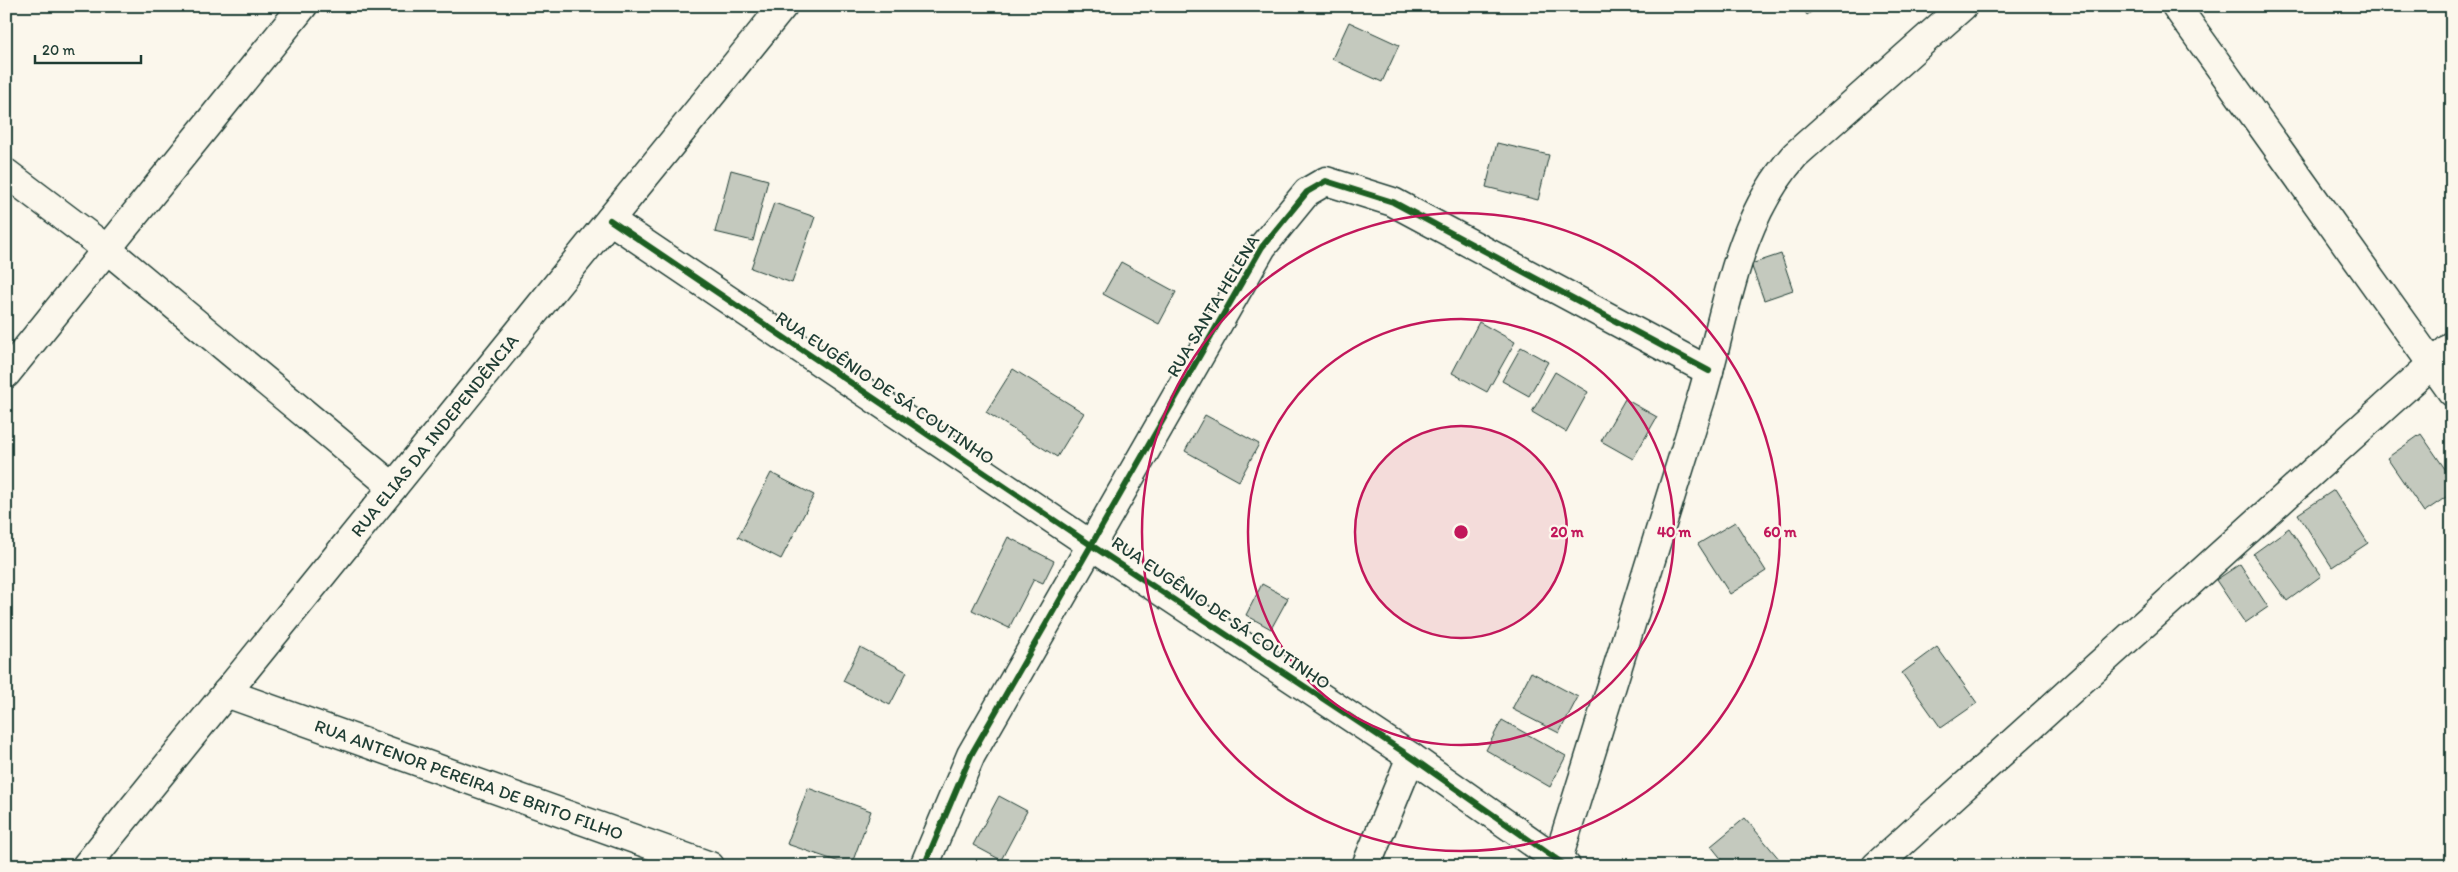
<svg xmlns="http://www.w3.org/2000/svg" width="2458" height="872" font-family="Itim,sans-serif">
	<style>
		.building { fill: #c4c9be; stroke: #1f3d34 }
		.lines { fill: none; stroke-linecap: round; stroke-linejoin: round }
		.minor-casing { stroke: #1f3d34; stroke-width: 31 }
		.minor { stroke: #fbf7ec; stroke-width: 28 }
		.cycleway-casing { stroke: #fbf7ec; stroke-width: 9 }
		.cycleway { stroke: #1b5e20; stroke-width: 6 }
		.ring { fill: none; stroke: #c2185b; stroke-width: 2.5 }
		.labels { text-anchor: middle; stroke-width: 4.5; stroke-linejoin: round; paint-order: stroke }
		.street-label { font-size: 18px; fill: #1f3d34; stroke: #fbf7ec }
		.centre { fill: #c2185b; stroke: #fbf7ec; stroke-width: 2.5 }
		.ring-label { font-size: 15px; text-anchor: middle; font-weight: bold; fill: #c2185b; stroke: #fbf7ec; stroke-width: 4.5; stroke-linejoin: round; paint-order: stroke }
	</style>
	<rect width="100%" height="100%" fill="#fbf7ec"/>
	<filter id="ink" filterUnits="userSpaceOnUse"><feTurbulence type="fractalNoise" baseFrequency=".02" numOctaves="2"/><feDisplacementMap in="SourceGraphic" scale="10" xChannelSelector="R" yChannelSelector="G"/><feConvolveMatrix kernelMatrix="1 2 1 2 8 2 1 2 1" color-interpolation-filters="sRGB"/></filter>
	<g filter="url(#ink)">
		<g class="building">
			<path d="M 1801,6 L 1820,6 L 1807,15 Z"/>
			<path d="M 1349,22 L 1399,45 L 1382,82 L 1332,59 Z"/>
			<path d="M 1497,143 L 1549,155 L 1538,200 L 1486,187 Z"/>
			<path d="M 731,170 L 768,180 L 753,241 L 715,232 Z"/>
			<path d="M 774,203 L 815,217 L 792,283 L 751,268 Z"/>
			<path d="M 1781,254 L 1793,290 L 1764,300 L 1751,264 Z"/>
			<path d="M 1121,262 L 1176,292 L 1159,324 L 1103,294 Z"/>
			<path d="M 1479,322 L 1515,342 L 1487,392 L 1452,373 Z"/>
			<path d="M 1521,347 L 1548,362 L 1529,396 L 1502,381 Z"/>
			<path d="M 1013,369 L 1084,413 L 1057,457 L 986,412 Z"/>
			<path d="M 1555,372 L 1588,392 L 1566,432 L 1532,412 Z"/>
			<path d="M 1625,399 L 1657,417 L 1633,459 L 1601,441 Z"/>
			<path d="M 1205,415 L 1259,444 L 1239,481 L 1185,451 Z"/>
			<path d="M 2421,434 L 2452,479 L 2452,493 L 2424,512 L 2387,458 Z"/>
			<path d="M 771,473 L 814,495 L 781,559 L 738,537 Z"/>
			<path d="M 2334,490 L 2368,543 L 2332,567 L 2298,514 Z"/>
			<path d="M 1735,522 L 1766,571 L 1730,594 L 1698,544 Z"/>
			<path d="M 2289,528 L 2321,576 L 2287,601 L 2253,554 Z"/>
			<path d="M 1008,537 L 1054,561 L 1043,583 L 1034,579 L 1009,628 L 972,610 Z"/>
			<path d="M 2240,564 L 2268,607 L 2245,623 L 2216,580 Z"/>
			<path d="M 1262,584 L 1288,598 L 1271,629 L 1246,615 Z"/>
			<path d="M 860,647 L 907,672 L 890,705 L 843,681 Z"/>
			<path d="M 1937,647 L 1977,703 L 1941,728 L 1902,673 Z"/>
			<path d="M 1531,672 L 1578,697 L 1559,733 L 1512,709 Z"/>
			<path d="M 1502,720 L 1566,756 L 1550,787 L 1486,750 Z"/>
			<path d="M 808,788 L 871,811 L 851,866 L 787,844 Z"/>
			<path d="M 999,796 L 1027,811 L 1001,860 L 973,845 Z"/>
			<path d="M 1745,818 L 1780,860 L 1773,866 L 1727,866 L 1711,846 Z"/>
		</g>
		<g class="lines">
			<defs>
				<g id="minor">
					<path d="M 2176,6 L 2452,392"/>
					<path d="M 6,173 L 108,250 L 393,487"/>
					<path d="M 610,220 L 1091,545 L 1411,757 L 1566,866"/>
					<path d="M 6,374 L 303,6"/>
					<path id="s1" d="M 226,693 L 710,866"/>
					<path d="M 1558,859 C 1606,705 1653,552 1701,399 C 1727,314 1734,224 1795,155 L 1963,6"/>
					<path id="s2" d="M 86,866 L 783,6"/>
					<path d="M 924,866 L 971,755 L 1262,247 L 1307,192 L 1326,181 L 1393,202 L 1709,371"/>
					<path d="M 1366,866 L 1411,757"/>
					<path d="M 1876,866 L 2452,346"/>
				</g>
			</defs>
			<use href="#minor" class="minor-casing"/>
			<use href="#minor" class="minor"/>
			<defs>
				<g id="cycleway">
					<path d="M 610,220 L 1091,545 L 1411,757 L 1566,866"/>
					<path d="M 924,866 L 971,755 L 1262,247 L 1307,192 L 1326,181 L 1393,202 L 1709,371"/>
				</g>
			</defs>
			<use href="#cycleway" class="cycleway-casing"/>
			<use href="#cycleway" class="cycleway"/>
		</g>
	</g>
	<circle cx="1461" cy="532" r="106" fill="#c2185b" fill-opacity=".12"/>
	<g class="ring">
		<circle cx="1461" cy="532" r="106"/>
		<circle cx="1461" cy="532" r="213"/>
		<circle cx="1461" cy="532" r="319"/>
	</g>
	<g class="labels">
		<g class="street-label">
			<text transform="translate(1213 306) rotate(-59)" y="6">RUA SANTA HELENA</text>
			<text transform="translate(885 388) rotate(34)" y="6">RUA EUGÊNIO DE SÁ COUTINHO</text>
			<text dy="6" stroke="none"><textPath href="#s2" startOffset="554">RUA ELIAS DA INDEPENDÊNCIA</textPath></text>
			<text transform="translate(1221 613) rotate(34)" y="6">RUA EUGÊNIO DE SÁ COUTINHO</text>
			<text dy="6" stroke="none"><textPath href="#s1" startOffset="258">RUA ANTENOR PEREIRA DE BRITO FILHO</textPath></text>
		</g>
	</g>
	<circle cx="1461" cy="532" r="8" class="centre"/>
	<g class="ring-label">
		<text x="1567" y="537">20 m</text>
		<text x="1674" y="537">40 m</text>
		<text x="1780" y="537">60 m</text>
	</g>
	<rect width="2458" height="872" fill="none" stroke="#fbf7ec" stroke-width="25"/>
	<rect x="12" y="12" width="2433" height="847" fill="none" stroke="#1f3d34" stroke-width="2" filter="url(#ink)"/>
	<path d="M35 55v8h106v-8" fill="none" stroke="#1f3d34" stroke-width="2.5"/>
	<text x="42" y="55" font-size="15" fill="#1f3d34" stroke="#fbf7ec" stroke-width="4" paint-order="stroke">20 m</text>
</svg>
